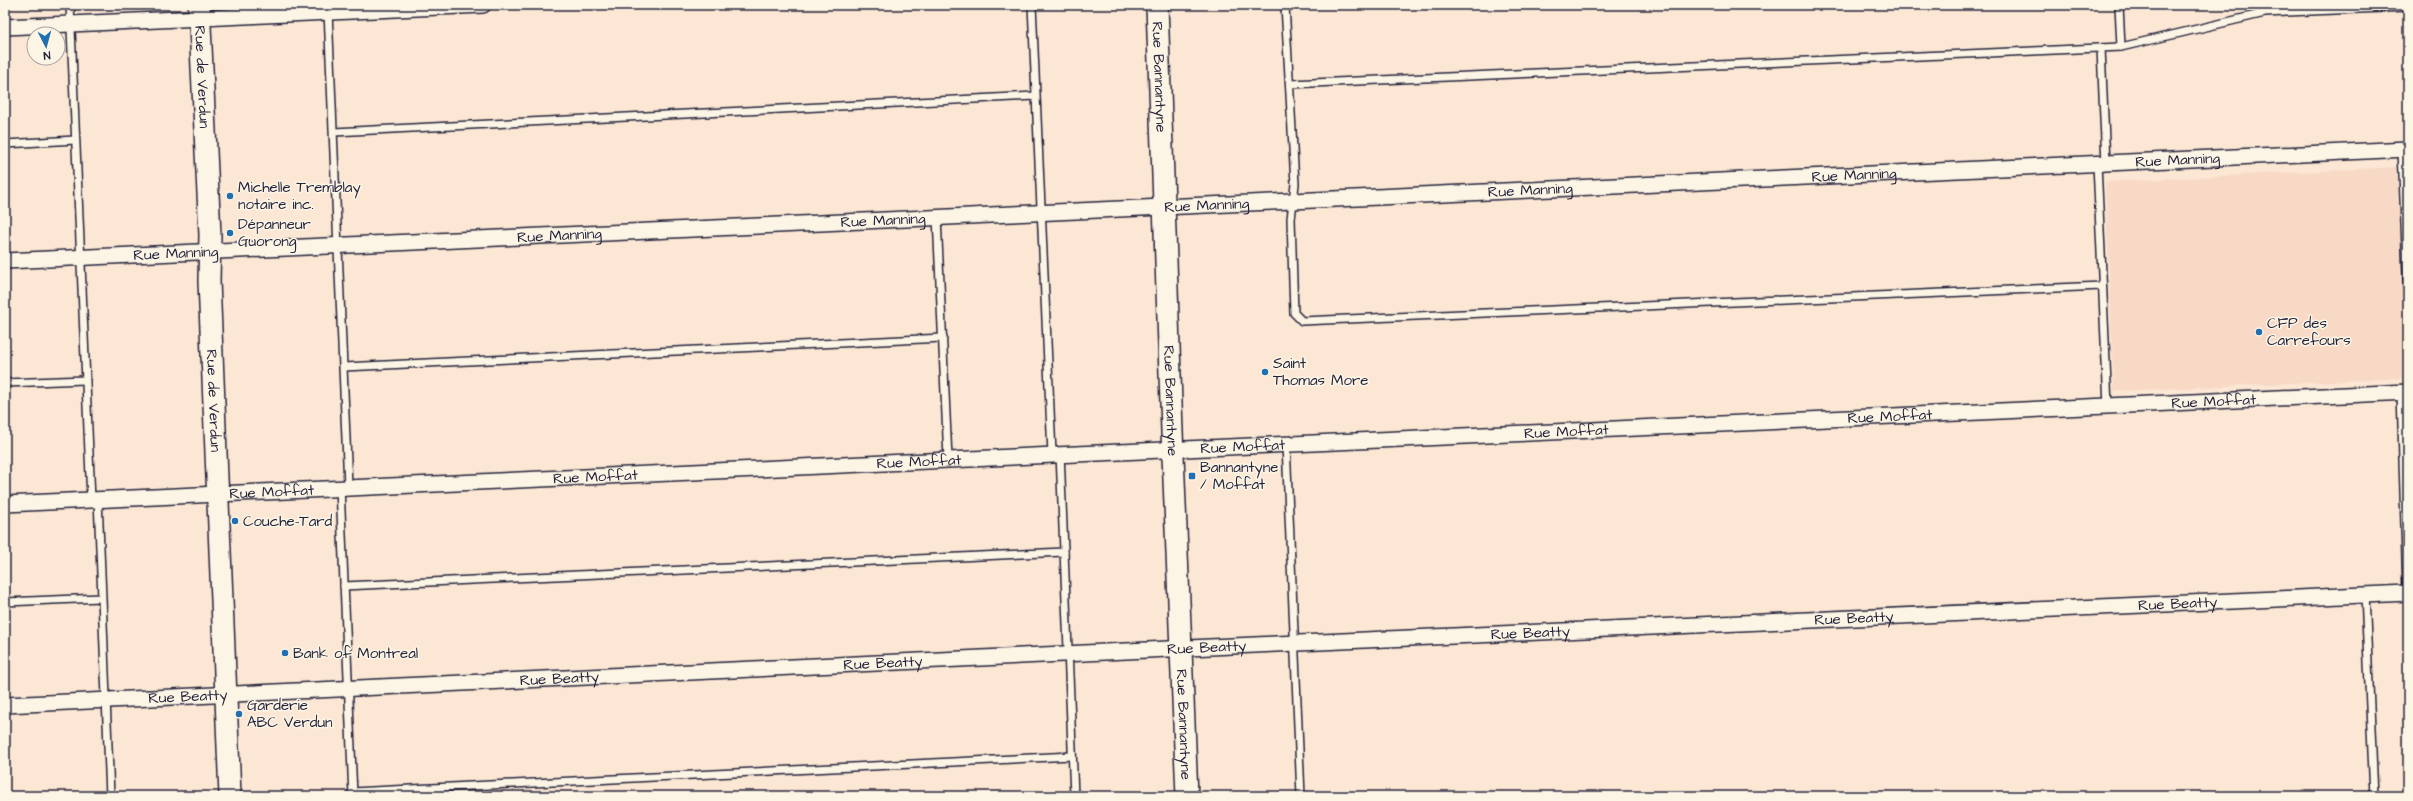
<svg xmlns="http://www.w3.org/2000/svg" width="2413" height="801" font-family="'Architects Daughter',sans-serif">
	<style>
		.built { fill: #f8d9c6 }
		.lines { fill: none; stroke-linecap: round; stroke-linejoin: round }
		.lane-casing { stroke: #22223b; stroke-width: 10 }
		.street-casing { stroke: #22223b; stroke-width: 18 }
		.secondary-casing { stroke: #22223b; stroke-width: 24 }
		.lane { stroke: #fcf5e5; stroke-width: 7 }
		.street { stroke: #fcf5e5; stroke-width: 15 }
		.secondary { stroke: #fcf5e5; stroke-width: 21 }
		.poi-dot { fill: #1f6fb2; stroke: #fcf5e5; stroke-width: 1.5 }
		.labels { text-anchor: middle; stroke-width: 3; stroke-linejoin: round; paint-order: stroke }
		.street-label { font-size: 15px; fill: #22223b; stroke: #fcf5e5 }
		.poi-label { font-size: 15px; fill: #22223b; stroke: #fcf5e5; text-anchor: start }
	</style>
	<rect width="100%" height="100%" fill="#fce7d4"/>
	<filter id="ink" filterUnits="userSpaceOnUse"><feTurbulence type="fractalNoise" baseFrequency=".025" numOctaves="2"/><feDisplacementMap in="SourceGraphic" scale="8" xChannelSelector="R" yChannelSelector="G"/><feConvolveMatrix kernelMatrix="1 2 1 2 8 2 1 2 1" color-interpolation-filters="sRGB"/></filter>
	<g filter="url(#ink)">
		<path class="built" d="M 2397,167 L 2406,378 L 2114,391 L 2105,182 Z"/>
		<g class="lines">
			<defs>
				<g id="lane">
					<path d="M 70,5 L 91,500"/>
					<path d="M 1032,5 L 1052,454"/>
					<path d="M 1285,5 L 1295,184 L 1291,219 L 1294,313 L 1302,321 L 2102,286"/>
					<path d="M 2119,5 L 2121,47"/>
					<path d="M 328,11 L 348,486"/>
					<path d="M 2101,48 L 2106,164"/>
					<path d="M 1290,84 L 2121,47 L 2265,13 L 2408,7"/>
					<path d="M 334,132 L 1035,96"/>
					<path d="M 5,144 L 75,140"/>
					<path d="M 2402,150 L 2408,299"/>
					<path d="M 2097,164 L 2108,406"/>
					<path d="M 937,217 L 948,459"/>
					<path d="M 344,367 L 943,338"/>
					<path d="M 5,383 L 85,380"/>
					<path d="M 2401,392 L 2407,593"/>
					<path d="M 1286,444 L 1301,796"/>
					<path d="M 1060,453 L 1074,796"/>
					<path d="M 340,487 L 353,796"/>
					<path d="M 98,499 L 110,796"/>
					<path d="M 344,586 L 1064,552"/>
					<path d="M 2365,595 L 2374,796"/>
					<path d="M 5,602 L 101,598"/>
					<path d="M 352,792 L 1072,756"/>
				</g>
				<g id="street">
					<path d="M 5,27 L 483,5"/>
					<path id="s1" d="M 5,261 L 2408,149"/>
					<path id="s2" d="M 5,504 L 2408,392"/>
					<path id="s3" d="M 5,705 L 1210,647 L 2408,593"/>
				</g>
				<g id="secondary">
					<path id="s4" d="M 199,5 L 210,235 L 209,281 L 230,796"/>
					<path id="s5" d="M 1157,5 L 1172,431 L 1187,796"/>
				</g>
			</defs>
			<use href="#lane" class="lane-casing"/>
			<use href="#street" class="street-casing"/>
			<use href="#secondary" class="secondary-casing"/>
			<use href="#lane" class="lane"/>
			<use href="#street" class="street"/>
			<use href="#secondary" class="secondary"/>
		</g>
	</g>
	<g class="poi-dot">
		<circle cx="230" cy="196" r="4"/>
		<circle cx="230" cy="233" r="4"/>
		<circle cx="2259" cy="332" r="4"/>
		<circle cx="1265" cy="372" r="4"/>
		<rect x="1188" y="472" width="8" height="8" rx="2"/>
		<circle cx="235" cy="521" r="4"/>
		<circle cx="285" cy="653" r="4"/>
		<circle cx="239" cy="714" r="4"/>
	</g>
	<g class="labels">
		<g class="street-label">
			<text dy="5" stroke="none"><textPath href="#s4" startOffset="72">Rue de Verdun</textPath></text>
			<text dy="5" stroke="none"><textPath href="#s5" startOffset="72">Rue Bannantyne</textPath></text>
			<text dy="5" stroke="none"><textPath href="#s1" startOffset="2175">Rue Manning</textPath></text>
			<text dy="5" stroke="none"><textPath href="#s1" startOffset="1851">Rue Manning</textPath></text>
			<text dy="5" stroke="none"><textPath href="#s1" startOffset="1527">Rue Manning</textPath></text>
			<text dy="5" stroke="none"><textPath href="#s1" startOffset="1203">Rue Manning</textPath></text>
			<text dy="5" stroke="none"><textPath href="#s1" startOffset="879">Rue Manning</textPath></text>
			<text dy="5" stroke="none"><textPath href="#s1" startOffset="555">Rue Manning</textPath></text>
			<text dy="5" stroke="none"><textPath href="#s1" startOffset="171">Rue Manning</textPath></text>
			<text dy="5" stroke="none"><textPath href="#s4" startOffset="396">Rue de Verdun</textPath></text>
			<text dy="5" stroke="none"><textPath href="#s5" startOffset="396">Rue Bannantyne</textPath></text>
			<text dy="5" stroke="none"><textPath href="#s2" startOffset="2211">Rue Moffat</textPath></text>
			<text dy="5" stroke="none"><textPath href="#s2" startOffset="1887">Rue Moffat</textPath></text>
			<text dy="5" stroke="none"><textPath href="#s2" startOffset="1563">Rue Moffat</textPath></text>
			<text dy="5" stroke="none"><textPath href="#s2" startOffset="1239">Rue Moffat</textPath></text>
			<text dy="5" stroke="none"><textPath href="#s2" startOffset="915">Rue Moffat</textPath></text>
			<text dy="5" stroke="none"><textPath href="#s2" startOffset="591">Rue Moffat</textPath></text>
			<text dy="5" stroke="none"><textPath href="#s2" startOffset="267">Rue Moffat</textPath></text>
			<text dy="5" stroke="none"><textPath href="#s3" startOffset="2175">Rue Beatty</textPath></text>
			<text dy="5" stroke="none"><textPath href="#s3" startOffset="1851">Rue Beatty</textPath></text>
			<text dy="5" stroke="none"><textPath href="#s3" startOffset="1527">Rue Beatty</textPath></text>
			<text dy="5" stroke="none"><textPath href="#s3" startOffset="1203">Rue Beatty</textPath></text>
			<text dy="5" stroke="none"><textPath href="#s3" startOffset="879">Rue Beatty</textPath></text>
			<text dy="5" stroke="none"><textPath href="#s3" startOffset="555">Rue Beatty</textPath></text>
			<text dy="5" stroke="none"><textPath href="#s3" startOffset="183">Rue Beatty</textPath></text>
			<text dy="5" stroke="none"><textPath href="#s5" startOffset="720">Rue Bannantyne</textPath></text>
		</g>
		<g class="poi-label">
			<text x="238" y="192">Michelle Tremblay<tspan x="238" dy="17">notaire inc.</tspan></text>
			<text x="238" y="229">Dépanneur<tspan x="238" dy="17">Guorong</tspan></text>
			<text x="2267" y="328">CFP des<tspan x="2267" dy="17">Carrefours</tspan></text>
			<text x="1273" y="368">Saint<tspan x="1273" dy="17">Thomas More</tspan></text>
			<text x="1200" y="472">Bannantyne<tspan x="1200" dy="17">/ Moffat</tspan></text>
			<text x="243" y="526">Couche-Tard</text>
			<text x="293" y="658">Bank of Montreal</text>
			<text x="247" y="710">Garderie<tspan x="247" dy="17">ABC Verdun</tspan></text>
		</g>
	</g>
	<rect width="2413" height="801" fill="none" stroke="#fcf5e5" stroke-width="20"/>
	<rect x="10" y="10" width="2393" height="781" fill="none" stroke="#22223b" stroke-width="1.5" filter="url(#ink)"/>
	<g transform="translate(46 46) rotate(174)"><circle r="19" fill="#fcf5e5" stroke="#a5a1a1"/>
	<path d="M0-3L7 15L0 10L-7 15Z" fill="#1f6fb2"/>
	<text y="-6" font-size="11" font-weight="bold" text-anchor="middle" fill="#22223b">N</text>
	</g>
</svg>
